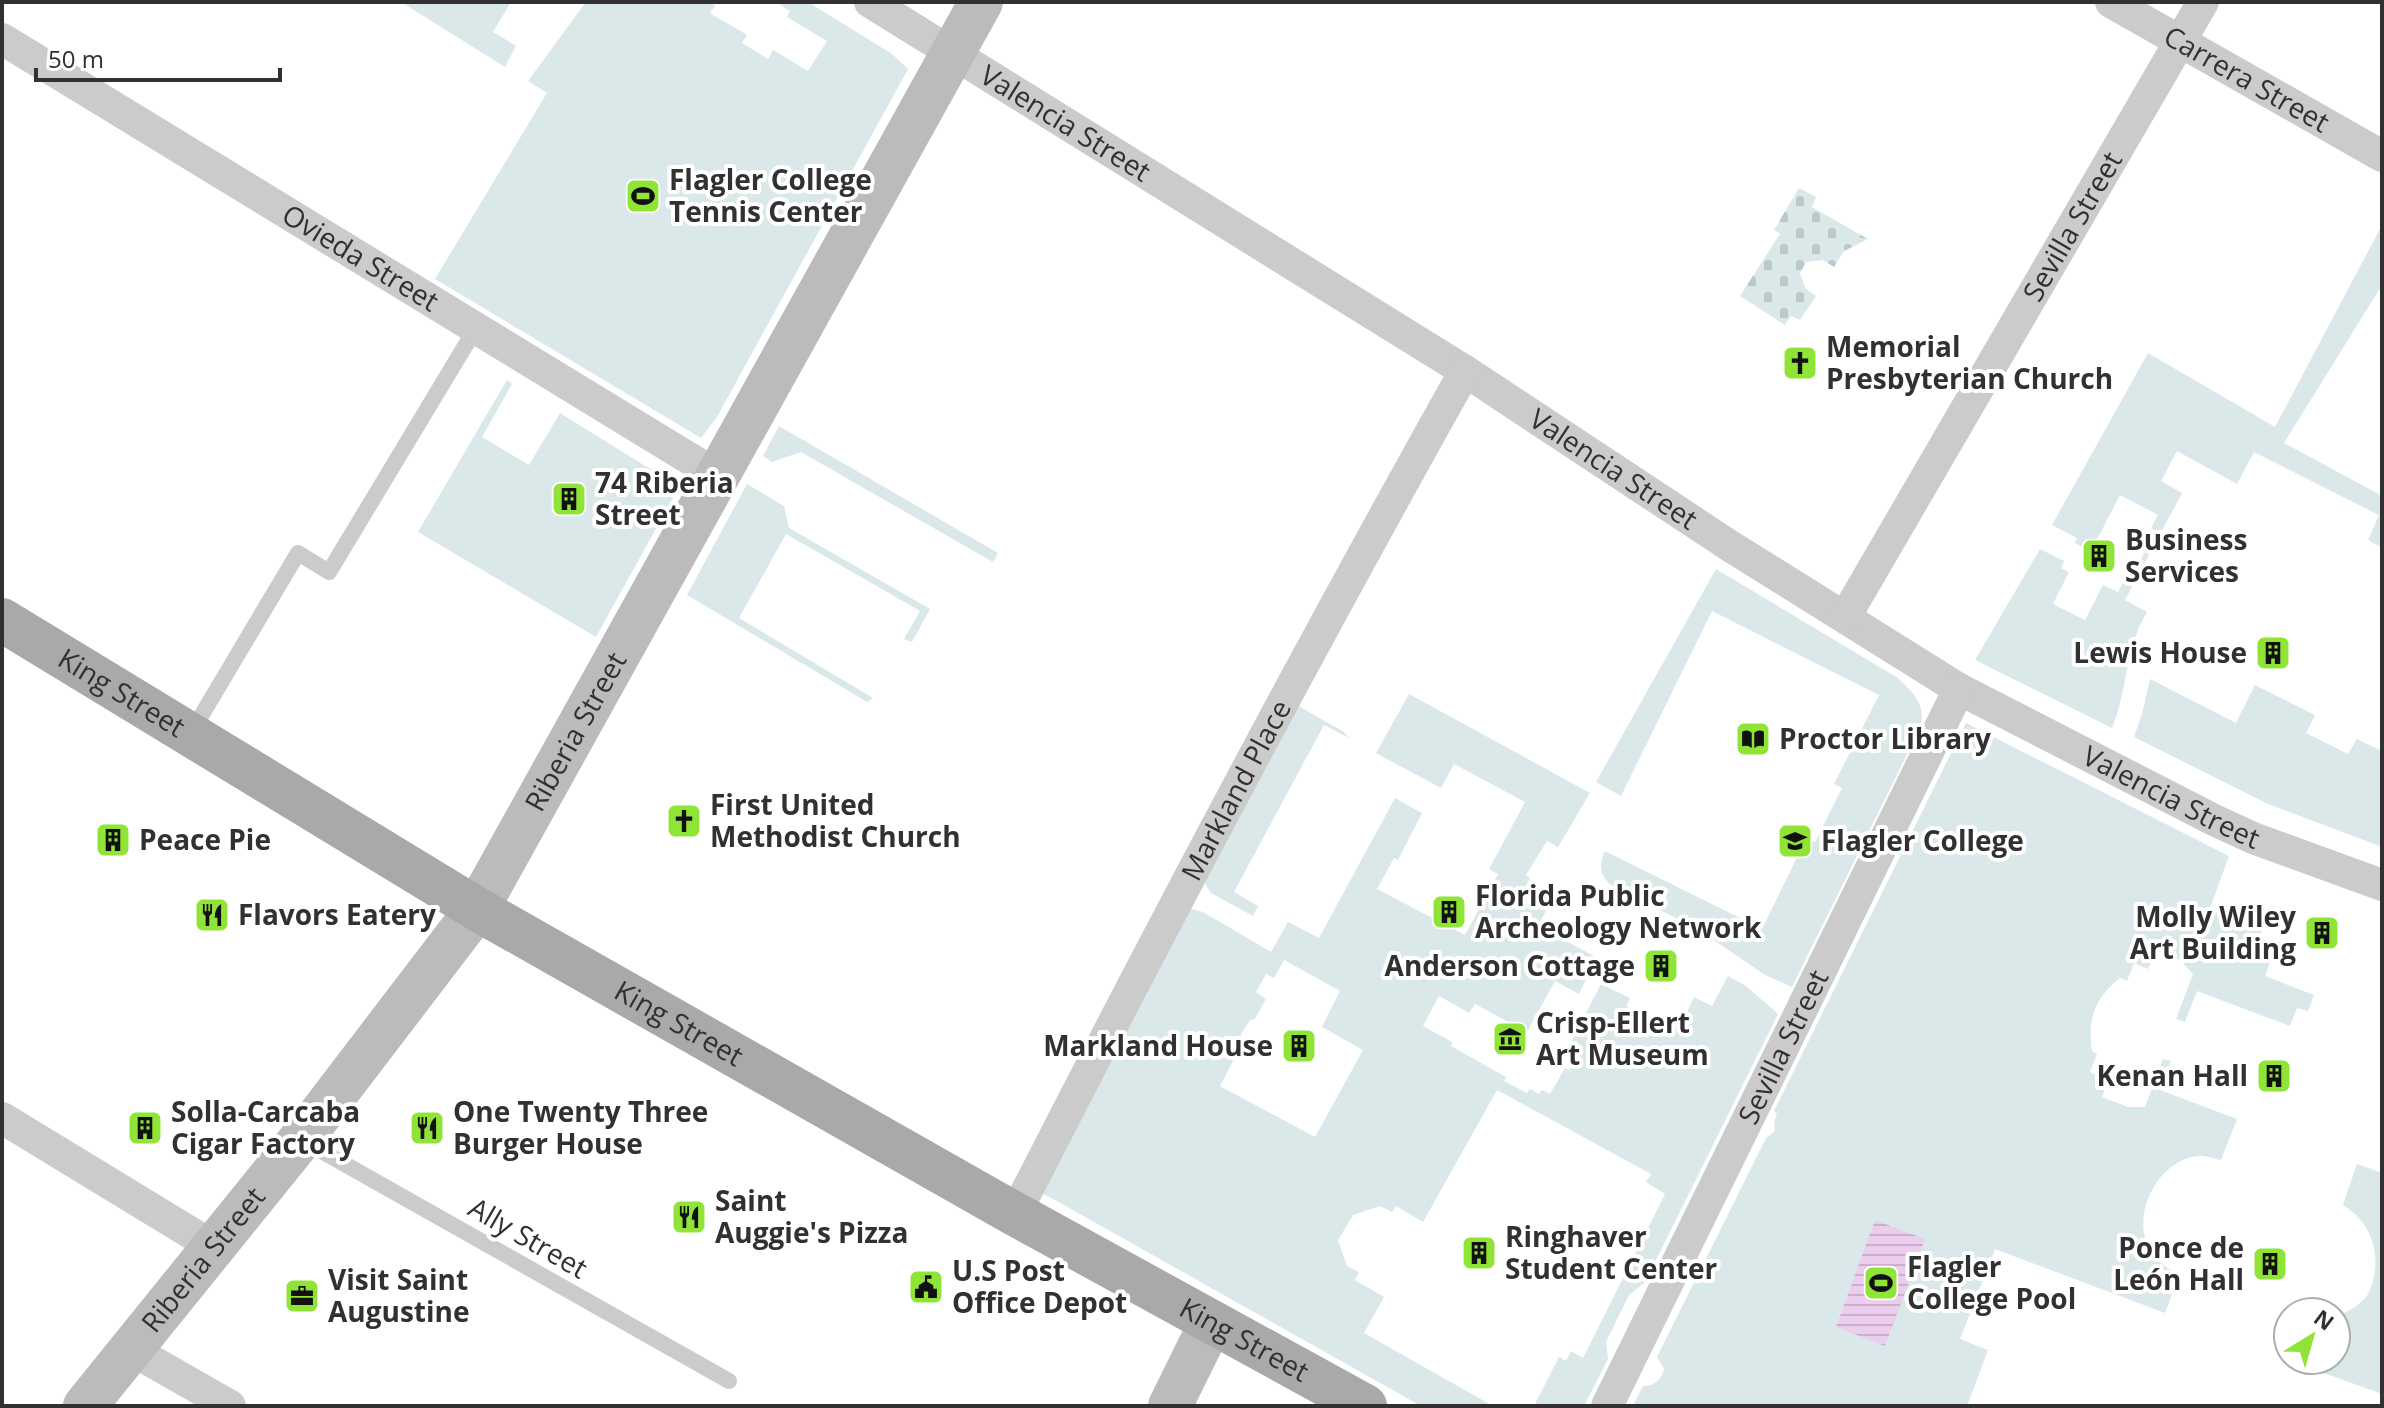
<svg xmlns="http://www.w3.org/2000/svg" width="2384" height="1408" font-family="'Open Sans',sans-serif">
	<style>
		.grass { fill: #dae8e9; fill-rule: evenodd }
		.cemetery { fill: url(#cemetery-stones) }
		.water { fill: url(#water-rules) }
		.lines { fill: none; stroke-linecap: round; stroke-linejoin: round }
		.lane { stroke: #cbcbcb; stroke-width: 16 }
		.street { stroke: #cbcbcb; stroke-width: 32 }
		.secondary { stroke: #bbb; stroke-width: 44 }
		.primary { stroke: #a9a9a9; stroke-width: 44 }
		.labels { text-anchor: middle; stroke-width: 8; stroke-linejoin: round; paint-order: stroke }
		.street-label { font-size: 28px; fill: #313131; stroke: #fff }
		.poi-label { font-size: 28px; font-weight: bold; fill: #313131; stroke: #fff; text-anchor: start }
	</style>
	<defs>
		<pattern id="cemetery-stones" width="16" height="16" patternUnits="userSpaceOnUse" patternTransform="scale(2)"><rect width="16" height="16" fill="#dae8e9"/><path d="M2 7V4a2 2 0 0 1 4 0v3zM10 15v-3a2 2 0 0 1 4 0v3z" fill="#bcc7c8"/></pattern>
		<pattern id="water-rules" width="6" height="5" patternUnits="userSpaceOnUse" patternTransform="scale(2)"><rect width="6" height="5" fill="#ebcded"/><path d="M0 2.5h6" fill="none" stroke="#cab0cc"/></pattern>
	</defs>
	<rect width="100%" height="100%" fill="#fff"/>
	<g class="grass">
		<path d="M 401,2 L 511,2 L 493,32 L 516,46 L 505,67 Z"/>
		<path d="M 586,2 L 709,2 L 715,6 L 710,13 L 747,35 L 742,43 L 768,59 L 773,50 L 808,71 L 827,41 L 787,17 L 790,11 L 776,2 L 808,2 L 892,54 L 908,69 L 717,417 L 701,438 L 435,279 L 547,93 L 528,81 Z"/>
		<path d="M 2382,225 L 2382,285 L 2284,443 L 2382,496 L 2382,548 L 2368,540 L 2379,515 L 2254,452 L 2237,484 L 2177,451 L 2161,481 L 2182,493 L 2125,600 L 2147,612 C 2125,648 2128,689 2112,728 L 1975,660 L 2040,549 L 2064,561 L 2061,568 L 2069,572 L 2053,604 L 2085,620 L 2103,585 L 2118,592 L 2133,564 L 2138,565 L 2156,531 L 2151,528 L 2158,515 L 2120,495 L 2091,551 L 2075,543 L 2077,538 L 2052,525 L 2148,353 L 2275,427 Z"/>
		<path d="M 507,380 L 512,384 L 482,437 L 529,465 L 560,413 L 679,487 L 596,637 L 418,532 Z"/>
		<path d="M 779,426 L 998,553 L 993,562 L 801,452 L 772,462 L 763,456 Z"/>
		<path d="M 747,484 L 784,506 L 789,528 L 930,609 L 912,642 L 904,639 L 920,611 L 786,534 L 739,618 L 873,698 L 867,702 L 687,595 Z"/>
		<path d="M 1716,569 L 1898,678 C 1914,694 1927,705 1920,728 L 1792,987 L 1765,975 L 1696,928 L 1612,886 C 1600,877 1598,865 1605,851 L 1762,929 L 1806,839 L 1815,842 L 1842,788 L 1834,784 L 1879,695 L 1712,611 L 1621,796 L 1596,782 Z"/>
		<path d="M 2150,679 L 2236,723 L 2255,685 L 2315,715 L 2306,733 L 2348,754 L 2357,739 L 2382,751 L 2382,847 L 2268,804 L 2134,737 L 2142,714 Z"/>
		<path d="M 1409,694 L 1590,793 L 1558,847 L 1547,841 L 1526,875 L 1530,878 L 1526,886 L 1551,901 L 1538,926 L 1596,957 L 1598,965 L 1594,963 L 1579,994 L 1555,981 L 1527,1032 L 1475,1004 L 1469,1013 L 1439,996 L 1423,1026 L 1452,1042 L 1451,1046 L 1506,1077 L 1504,1081 L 1527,1093 L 1530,1089 L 1539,1094 L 1542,1090 L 1550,1094 L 1565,1068 L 1569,1070 L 1576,1058 L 1566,1052 L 1601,984 L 1630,998 L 1626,1006 L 1664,1025 L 1667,1021 L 1675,1025 L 1682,1010 L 1687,1012 L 1694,997 L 1712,1006 L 1728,976 L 1746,986 L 1778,1014 L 1654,1264 L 1644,1283 L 1629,1295 L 1606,1342 L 1608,1359 L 1584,1406 L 1534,1406 L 1559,1357 L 1566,1361 L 1571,1351 L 1583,1358 L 1665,1194 L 1646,1182 L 1651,1174 L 1497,1090 L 1423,1222 L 1396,1206 L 1392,1212 L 1380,1206 L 1353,1215 L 1338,1240 L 1347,1266 L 1359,1272 L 1355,1280 L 1384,1297 L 1364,1333 L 1493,1406 L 1421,1406 L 1055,1200 L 1043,1194 L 1042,1190 L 1188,908 L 1203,912 L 1271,952 L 1288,922 L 1319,938 L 1395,798 L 1422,813 L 1398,860 L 1394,858 L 1377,889 L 1465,935 L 1498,874 L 1489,869 L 1525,802 L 1454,764 L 1441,788 L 1376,753 ZM 1284,960 L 1340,991 L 1322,1027 L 1363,1050 L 1315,1137 L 1220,1086 L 1243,1042 L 1241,1034 L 1250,1020 L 1255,1019 L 1266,999 L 1256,992 L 1266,974 L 1274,978 Z"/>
		<path d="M 1295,704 L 1344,732 L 1349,738 L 1324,725 L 1234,892 L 1258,906 L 1253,916 L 1211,893 L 1202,879 Z"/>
		<path d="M 1966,723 L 2229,856 L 2210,908 L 2234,917 L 2238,907 L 2267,918 L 2256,948 L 2273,954 L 2265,976 L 2314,995 L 2308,1011 L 2297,1008 L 2290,1026 L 2197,991 L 2185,1022 L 2176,1019 L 2193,974 L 2180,960 L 2156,950 L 2148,969 L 2134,963 L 2127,981 L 2120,978 C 2095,998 2087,1019 2092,1051 L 2097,1054 L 2090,1072 L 2108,1080 L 2102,1097 L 2128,1107 L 2145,1107 L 2163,1059 L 2171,1061 L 2160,1090 L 2237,1119 L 2221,1160 C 2215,1159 2208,1156 2202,1156 C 2157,1156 2126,1221 2154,1256 C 2160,1264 2170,1270 2179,1275 L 2165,1313 L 1995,1249 L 1960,1339 L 1988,1350 L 1967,1406 L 1633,1406 L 1643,1386 C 1654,1386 1662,1380 1664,1369 L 1657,1357 L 1766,1138 L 1775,1131 L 1774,1122 L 1777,1114 L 1774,1111 Z"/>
		<path d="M 2357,1164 L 2382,1173 L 2382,1394 L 2288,1360 L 2336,1360 L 2336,1317 C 2347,1312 2359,1306 2367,1296 C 2384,1263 2375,1224 2343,1205 Z"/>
	</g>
	<path class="cemetery" d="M 1799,188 L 1816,197 L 1812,207 L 1868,239 L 1844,251 L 1834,267 L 1823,260 L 1806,262 L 1800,273 L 1805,288 L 1816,296 L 1800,320 L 1791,316 L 1785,325 L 1740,296 L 1780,234 L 1774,230 Z"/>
	<path class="water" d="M 1875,1220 L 1925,1239 L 1885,1346 L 1836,1327 Z"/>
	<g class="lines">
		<g class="lane">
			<path d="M 191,733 L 298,553 L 329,572 L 476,328"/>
			<path d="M 302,1140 L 729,1381"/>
		</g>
		<g class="street">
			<path id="s1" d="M 870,2 L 1465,371 L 1730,546 L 1959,689 L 2214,820 L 2253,838 L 2382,885"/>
			<path id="s2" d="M 2111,2 L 2382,156"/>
			<path id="s3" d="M 2,39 L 718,476"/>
			<path id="s4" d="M 1845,617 L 2203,2"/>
			<path d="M 2,1118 L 214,1247"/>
			<path id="s5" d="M 1015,1214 C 1160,930 1309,649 1465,371"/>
			<path d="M 132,1350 L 230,1406"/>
			<path id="s6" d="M 1607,1406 L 1959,689"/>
		</g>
		<g class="secondary">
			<path id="s7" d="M 85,1406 L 309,1129 L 477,909 L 981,2"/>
			<path d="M 1170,1406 L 1211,1323"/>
		</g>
		<path class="primary" id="s8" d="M 2,620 L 477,909 L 1015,1214 L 1365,1406"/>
	</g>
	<defs>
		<symbol id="stadium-square" viewBox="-11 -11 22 22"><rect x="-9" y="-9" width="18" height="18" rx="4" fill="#8fe437" stroke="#fff"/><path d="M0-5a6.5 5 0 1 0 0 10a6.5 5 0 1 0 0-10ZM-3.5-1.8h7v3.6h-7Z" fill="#111"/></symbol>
		<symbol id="church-square" viewBox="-11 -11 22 22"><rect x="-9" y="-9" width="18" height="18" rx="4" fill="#8fe437" stroke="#fff"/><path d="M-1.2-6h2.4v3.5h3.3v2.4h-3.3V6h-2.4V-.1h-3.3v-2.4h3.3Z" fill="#111"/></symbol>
		<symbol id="building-square" viewBox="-11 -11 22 22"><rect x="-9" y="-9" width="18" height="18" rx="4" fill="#8fe437" stroke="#fff"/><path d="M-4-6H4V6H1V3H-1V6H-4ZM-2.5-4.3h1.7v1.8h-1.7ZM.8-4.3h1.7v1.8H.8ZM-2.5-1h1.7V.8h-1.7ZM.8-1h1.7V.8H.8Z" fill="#111"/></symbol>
		<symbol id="library-square" viewBox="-11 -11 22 22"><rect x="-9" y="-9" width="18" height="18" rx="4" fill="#8fe437" stroke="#fff"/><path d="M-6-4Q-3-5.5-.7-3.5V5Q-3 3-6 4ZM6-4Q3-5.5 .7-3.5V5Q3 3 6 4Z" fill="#111"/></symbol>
		<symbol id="university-square" viewBox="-11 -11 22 22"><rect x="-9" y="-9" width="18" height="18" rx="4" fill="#8fe437" stroke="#fff"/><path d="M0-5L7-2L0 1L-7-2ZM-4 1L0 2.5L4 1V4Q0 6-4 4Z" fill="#111"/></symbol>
		<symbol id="restaurant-square" viewBox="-11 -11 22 22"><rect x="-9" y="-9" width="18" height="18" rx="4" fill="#8fe437" stroke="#fff"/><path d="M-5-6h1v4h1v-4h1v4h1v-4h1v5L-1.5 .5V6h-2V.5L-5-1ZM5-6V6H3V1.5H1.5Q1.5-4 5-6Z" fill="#111"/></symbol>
		<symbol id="museum-square" viewBox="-11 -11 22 22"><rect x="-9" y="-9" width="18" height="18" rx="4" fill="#8fe437" stroke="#fff"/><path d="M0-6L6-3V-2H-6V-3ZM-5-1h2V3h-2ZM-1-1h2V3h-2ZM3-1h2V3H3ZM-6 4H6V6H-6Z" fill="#111"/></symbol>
		<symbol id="civic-square" viewBox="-11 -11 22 22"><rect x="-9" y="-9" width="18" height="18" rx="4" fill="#8fe437" stroke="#fff"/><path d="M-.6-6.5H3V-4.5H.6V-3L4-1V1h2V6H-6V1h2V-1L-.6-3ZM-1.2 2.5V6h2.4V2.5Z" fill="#111"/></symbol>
		<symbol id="office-square" viewBox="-11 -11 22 22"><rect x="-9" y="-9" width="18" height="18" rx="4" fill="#8fe437" stroke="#fff"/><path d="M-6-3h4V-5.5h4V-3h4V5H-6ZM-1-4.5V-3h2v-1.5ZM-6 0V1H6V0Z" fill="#111"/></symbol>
	</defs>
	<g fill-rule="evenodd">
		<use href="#stadium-square" x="623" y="176" width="40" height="40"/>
		<use href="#church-square" x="1780" y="343" width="40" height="40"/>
		<use href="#building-square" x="549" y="479" width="40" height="40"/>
		<use href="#building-square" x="2079" y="536" width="40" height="40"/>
		<use href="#building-square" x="2253" y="633" width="40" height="40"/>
		<use href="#library-square" x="1733" y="719" width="40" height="40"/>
		<use href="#church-square" x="664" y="801" width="40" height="40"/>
		<use href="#building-square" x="93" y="820" width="40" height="40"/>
		<use href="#university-square" x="1775" y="821" width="40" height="40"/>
		<use href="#building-square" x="1429" y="892" width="40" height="40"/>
		<use href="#restaurant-square" x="192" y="895" width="40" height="40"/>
		<use href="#building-square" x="2302" y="913" width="40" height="40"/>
		<use href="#building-square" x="1641" y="946" width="40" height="40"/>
		<use href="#museum-square" x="1490" y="1019" width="40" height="40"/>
		<use href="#building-square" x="1279" y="1026" width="40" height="40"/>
		<use href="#building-square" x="2254" y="1056" width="40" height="40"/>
		<use href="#building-square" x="125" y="1108" width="40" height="40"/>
		<use href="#restaurant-square" x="407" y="1108" width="40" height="40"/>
		<use href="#restaurant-square" x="669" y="1197" width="40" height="40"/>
		<use href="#building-square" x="1459" y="1233" width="40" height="40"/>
		<use href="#building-square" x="2250" y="1244" width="40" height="40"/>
		<use href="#stadium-square" x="1861" y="1263" width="40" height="40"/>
		<use href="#civic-square" x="906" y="1267" width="40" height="40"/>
		<use href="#office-square" x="282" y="1276" width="40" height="40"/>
	</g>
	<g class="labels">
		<g class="street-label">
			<text dy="10" stroke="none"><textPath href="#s2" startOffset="156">Carrera Street</textPath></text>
			<text dy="10" stroke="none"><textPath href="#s1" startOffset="230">Valencia Street</textPath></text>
			<text dy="10" stroke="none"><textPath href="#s4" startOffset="452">Sevilla Street</textPath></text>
			<text dy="10" stroke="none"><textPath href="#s3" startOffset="420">Ovieda Street</textPath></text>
			<text dy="10" stroke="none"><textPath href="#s1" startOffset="878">Valencia Street</textPath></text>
			<text dy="10" stroke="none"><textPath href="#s8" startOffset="140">King Street</textPath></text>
			<text dy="10" stroke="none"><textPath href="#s7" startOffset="836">Riberia Street</textPath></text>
			<text dy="10" stroke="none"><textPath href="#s5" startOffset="478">Markland Place</textPath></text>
			<text dy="10" stroke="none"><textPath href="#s1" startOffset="1526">Valencia Street</textPath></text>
			<text dy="10" stroke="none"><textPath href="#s8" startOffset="788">King Street</textPath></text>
			<text dy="10" stroke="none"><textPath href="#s6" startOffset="400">Sevilla Street</textPath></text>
			<text transform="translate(528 1238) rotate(30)" y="10">Ally Street</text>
			<text dy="10" stroke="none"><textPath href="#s7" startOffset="188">Riberia Street</textPath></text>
			<text dy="10" stroke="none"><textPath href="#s8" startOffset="1436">King Street</textPath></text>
		</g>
		<g class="poi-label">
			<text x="669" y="190">Flagler College<tspan x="669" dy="32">Tennis Center</tspan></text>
			<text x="1826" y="357">Memorial<tspan x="1826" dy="32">Presbyterian Church</tspan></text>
			<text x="595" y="493">74 Riberia<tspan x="595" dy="32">Street</tspan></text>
			<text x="2125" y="550">Business<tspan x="2125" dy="32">Services</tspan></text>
			<text x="2247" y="663" text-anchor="end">Lewis House</text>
			<text x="1779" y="749">Proctor Library</text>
			<text x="710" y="815">First United<tspan x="710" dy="32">Methodist Church</tspan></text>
			<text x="139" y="850">Peace Pie</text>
			<text x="1821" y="851">Flagler College</text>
			<text x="1475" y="906">Florida Public<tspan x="1475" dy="32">Archeology Network</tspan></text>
			<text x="238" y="925">Flavors Eatery</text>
			<text x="2296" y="927" text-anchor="end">Molly Wiley<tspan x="2296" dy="32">Art Building</tspan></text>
			<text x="1635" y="976" text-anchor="end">Anderson Cottage</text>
			<text x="1536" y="1033">Crisp-Ellert<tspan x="1536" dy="32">Art Museum</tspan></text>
			<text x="1273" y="1056" text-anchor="end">Markland House</text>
			<text x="2248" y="1086" text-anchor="end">Kenan Hall</text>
			<text x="171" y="1122">Solla-Carcaba<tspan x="171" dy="32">Cigar Factory</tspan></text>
			<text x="453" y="1122">One Twenty Three<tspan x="453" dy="32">Burger House</tspan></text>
			<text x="715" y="1211">Saint<tspan x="715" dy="32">Auggie's Pizza</tspan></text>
			<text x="1505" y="1247">Ringhaver<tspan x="1505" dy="32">Student Center</tspan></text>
			<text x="2244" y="1258" text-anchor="end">Ponce de<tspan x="2244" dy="32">León Hall</tspan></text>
			<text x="1907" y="1277">Flagler<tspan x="1907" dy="32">College Pool</tspan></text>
			<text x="952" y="1281">U.S Post<tspan x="952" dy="32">Office Depot</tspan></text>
			<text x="328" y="1290">Visit Saint<tspan x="328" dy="32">Augustine</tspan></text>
		</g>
	</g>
	<rect width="2384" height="1408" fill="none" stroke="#313131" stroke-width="8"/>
	<g transform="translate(2312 1336) rotate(37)"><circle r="38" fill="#ffffff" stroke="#adadad" stroke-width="2"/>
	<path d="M0-6L14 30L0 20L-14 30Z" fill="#8fe437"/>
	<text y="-12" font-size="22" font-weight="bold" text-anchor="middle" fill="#313131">N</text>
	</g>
	<path d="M36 68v12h244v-12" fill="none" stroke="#313131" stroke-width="4"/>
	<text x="48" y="68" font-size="24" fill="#313131" stroke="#ffffff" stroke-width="6" paint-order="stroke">50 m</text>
</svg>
